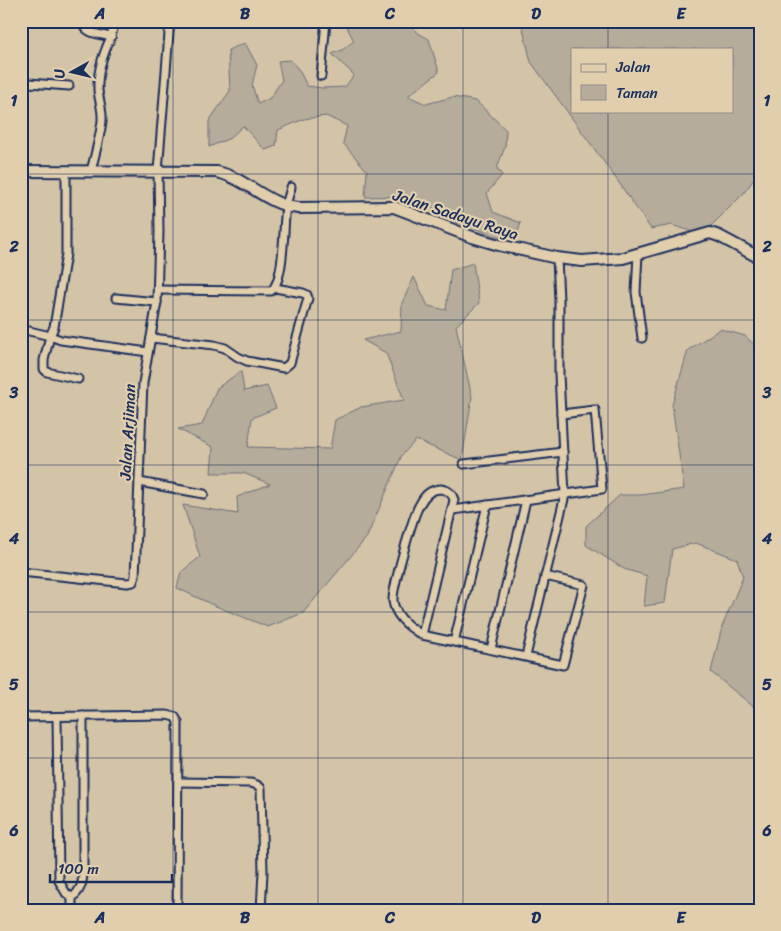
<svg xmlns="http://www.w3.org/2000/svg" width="781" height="931" font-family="Sriracha,sans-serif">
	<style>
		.green { fill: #b5ac9b; stroke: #686e7c; fill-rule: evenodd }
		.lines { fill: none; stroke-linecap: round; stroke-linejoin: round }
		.street-casing { stroke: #1b2f5e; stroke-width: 11 }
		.secondary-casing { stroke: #1b2f5e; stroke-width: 14 }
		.street { stroke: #e0ceac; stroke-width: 7 }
		.secondary { stroke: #e0ceac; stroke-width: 10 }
		.grid { fill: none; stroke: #1b2f5e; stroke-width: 1; stroke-opacity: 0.55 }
		.labels { text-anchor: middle; stroke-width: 4.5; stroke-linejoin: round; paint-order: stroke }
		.street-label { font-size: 16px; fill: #1b2f5e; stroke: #e0ceac }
		.neatline { fill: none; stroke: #1b2f5e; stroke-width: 2 }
		.grid-label { font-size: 16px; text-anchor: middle; font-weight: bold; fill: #1b2f5e }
	</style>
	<rect width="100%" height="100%" fill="#d4c4a7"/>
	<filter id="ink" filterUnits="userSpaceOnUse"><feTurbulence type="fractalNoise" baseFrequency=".02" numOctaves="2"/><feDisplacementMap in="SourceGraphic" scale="10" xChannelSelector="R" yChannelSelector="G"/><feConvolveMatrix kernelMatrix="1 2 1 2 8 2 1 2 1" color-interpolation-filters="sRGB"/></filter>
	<g filter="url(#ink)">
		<g class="green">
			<path d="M 344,21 L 357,21 L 361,25 L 371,28 L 374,21 L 409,21 C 412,30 421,35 429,39 L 439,72 L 408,96 L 426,104 L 453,97 L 476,101 L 506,130 L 505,147 L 497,168 L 502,175 L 487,193 L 493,212 L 521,223 L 516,237 L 496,236 L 454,221 L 413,196 L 365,197 L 367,171 L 343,143 L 347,126 L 326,116 L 304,119 L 278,130 L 276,146 L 265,150 L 243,126 L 230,138 L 209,147 L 209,121 L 230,91 L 228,50 L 245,43 L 257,65 L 252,85 L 258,104 L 270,98 L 282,80 L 278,61 L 290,60 L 299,70 L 307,86 L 322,88 L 345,87 L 354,75 L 332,54 L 342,50 L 354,41 Z"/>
			<path d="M 521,21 L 760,21 L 760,171 L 743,194 L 702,235 L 672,225 L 651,229 L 617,180 L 531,62 ZM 572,49 L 732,49 L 732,111 L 572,111 Z"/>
			<path d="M 473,263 L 479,303 L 456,326 L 472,397 L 462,460 L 416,440 L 402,455 L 367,537 L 303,613 L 268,627 L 213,605 L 177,588 L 181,572 L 200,557 L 183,505 L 238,514 L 237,497 L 270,484 L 243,473 L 211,473 L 213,447 L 178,429 L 202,425 L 217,388 L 241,371 L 244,391 L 267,386 L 276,408 L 252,418 L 248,447 L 330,449 L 335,420 L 361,407 L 404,400 L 386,353 L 363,340 L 401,331 L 402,303 L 414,277 L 428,306 L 446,310 L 451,270 Z"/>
			<path d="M 720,329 L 745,336 L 760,350 L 760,712 L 711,672 L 722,627 L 743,577 L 737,559 L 696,543 L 672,549 L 665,603 L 644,606 L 647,576 L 624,569 L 586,545 L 586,526 L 620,495 L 641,495 L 684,489 L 672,405 L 688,350 Z"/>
		</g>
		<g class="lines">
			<defs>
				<g id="street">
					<path d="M 82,21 C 84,34 100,34 111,37 C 103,54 97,71 98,90 C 99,101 103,110 102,121 C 100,138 95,154 91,171"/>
					<path d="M 111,37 L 115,21"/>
					<path d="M 321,76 L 326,21"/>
					<path d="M 21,89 L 22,85 L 29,83 L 69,86"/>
					<path d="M 638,254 L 636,292 L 642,338"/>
					<path d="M 158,290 L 271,291 C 285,280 283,225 286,206 C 287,200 290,193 291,187"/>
					<path d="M 116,298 L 157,302"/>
					<path d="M 21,329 L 50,336 L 54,327 L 66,254 L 66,171"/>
					<path d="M 151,338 L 214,345 L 225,348 L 238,357 L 247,361 L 284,368 L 290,363 L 308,298 L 307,295 L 303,293 L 275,288"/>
					<path d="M 78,379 L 47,372 L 44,369 L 44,360 L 50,336 L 61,340 L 148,352"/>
					<path d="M 464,464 L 563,452"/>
					<path d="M 139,482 L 204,494"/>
					<path d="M 453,510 L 602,489 L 595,410 L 561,414"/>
					<path d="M 21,572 L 127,583 L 133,582 L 135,577 L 143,383 L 157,302 L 159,232 L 158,171 L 170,21"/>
					<path d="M 422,635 L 454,500 C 452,493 448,490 441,489 C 431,489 424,496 420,504 C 413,515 392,589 393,601 C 395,616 410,628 422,635 L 563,665 L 584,585 L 545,576"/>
					<path d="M 454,642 L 487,505"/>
					<path d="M 491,649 L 526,500"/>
					<path d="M 526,656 L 565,495 L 559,374 L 559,300 L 557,258"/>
					<path d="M 21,717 L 167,715 L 175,717 L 178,722 L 178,734 L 177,910"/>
					<path d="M 57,717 L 59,881 L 66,893 L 72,898"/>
					<path d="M 178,782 L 251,783 L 257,785 L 261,788 L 263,872 L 261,910"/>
					<path d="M 72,898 C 80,891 82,885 83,875 L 83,716"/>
					<path d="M 72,898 L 72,910"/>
				</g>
				<path id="secondary" d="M 21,171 L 217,172 C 246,178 267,205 298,208 L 394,207 L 472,237 L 499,245 L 557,258 L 582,261 L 623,258 L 710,233 L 719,236 L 760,258"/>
			</defs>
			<use href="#street" class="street-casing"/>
			<use href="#secondary" class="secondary-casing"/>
			<use href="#street" class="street"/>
			<use href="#secondary" class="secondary"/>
		</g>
	</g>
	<path class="grid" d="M 173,21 L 173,910M 318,21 L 318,910M 463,21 L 463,910M 608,21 L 608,49M 608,111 L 608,910M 21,174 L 760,174M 21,320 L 760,320M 21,465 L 760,465M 21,612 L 760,612M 21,758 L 760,758"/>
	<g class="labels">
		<g class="street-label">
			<text transform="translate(456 214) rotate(18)" y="6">Jalan Sadayu Raya</text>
			<text transform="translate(127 432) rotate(-87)" y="6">Jalan Arjiman</text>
		</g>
	</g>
	<rect width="781" height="931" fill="none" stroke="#e0ceac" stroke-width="55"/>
	<rect x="571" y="48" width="162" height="65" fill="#e0ceac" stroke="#918e8d"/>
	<rect x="581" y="64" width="25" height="8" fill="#e0ceac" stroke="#918e8d"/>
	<text x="616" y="72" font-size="15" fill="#1b2f5e">Jalan</text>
	<rect x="581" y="85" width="25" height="15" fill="#b5ac9b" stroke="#918e8d"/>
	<text x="616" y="98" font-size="15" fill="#1b2f5e">Taman</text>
	<g transform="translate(72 72) rotate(262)" stroke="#e0ceac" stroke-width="4" paint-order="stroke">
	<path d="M0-4L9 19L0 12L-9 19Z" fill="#1b2f5e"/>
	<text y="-8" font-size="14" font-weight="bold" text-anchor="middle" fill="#1b2f5e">U</text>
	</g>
	<path d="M50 874v8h122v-8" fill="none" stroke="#1b2f5e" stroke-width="2.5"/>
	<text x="58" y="874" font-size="15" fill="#1b2f5e" stroke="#e0ceac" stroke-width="4" paint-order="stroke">100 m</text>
	<rect x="28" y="28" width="726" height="876" class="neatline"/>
	<g class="grid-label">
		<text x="100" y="19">A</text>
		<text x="245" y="19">B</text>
		<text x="390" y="19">C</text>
		<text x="536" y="19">D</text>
		<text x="681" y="19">E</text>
		<text x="14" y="106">1</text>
		<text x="767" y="106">1</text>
		<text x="14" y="252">2</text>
		<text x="767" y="252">2</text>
		<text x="14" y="398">3</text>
		<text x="767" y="398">3</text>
		<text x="14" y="544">4</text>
		<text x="767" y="544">4</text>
		<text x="14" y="690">5</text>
		<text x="767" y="690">5</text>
		<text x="14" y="836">6</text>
		<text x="767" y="836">6</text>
		<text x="100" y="923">A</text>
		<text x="245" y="923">B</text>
		<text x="390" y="923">C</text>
		<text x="536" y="923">D</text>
		<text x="681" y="923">E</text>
	</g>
</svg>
